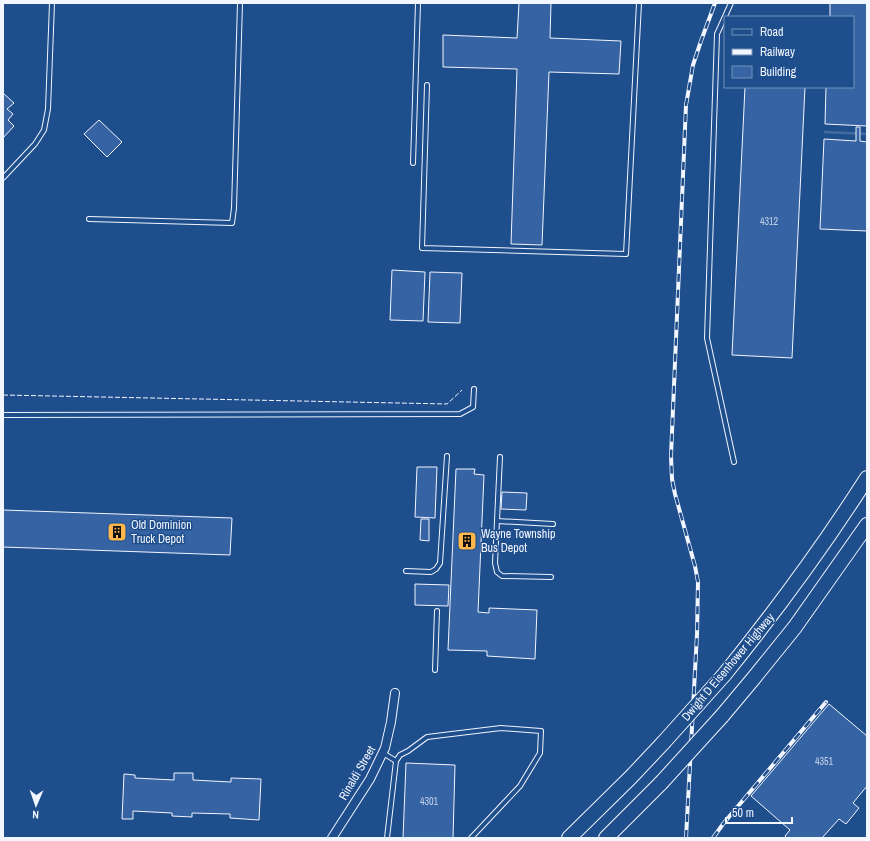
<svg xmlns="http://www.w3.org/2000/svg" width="870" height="841" font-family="'Archivo Narrow',sans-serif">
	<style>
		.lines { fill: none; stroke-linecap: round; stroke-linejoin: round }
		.stream { stroke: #446ba0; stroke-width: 2.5 }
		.building { fill: #3563a3; stroke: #f2f6ff }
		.service-casing { stroke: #f2f6ff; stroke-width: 6 }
		.minor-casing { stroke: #f2f6ff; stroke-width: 10 }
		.motorway-casing { stroke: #f2f6ff; stroke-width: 16 }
		.service { stroke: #1f4e8c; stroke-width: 4 }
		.minor { stroke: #1f4e8c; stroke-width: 8 }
		.motorway { stroke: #1f4e8c; stroke-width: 14 }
		.rail-casing { stroke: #f2f6ff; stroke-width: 4 }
		.rail { stroke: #1f4e8c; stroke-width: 2.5; stroke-dasharray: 8; stroke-linecap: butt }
		.motorway-bridge-casing { stroke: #f2f6ff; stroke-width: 16; stroke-linecap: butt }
		.motorway-bridge { stroke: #1f4e8c; stroke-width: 14 }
		.fence { stroke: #f2f6ff; stroke-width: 1; stroke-dasharray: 5 2; stroke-linecap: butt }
		.labels { text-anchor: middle; stroke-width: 3; stroke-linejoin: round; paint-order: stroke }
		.number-label { font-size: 10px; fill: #c3d1e8 }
		.poi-label { font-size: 12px; fill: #f2f6ff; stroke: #1f4e8c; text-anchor: start }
		.street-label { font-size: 12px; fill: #f2f6ff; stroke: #1f4e8c }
	</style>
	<rect width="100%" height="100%" fill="#1f4e8c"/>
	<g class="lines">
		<path class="stream" d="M 825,132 L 867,134"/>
	</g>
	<g class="building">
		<path d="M 519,3 L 551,3 L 550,38 L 621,41 L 619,74 L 549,72 L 542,245 L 511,244 L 517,69 L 443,67 L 443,35 L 517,38 Z"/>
		<path d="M 830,3 L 867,3 L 867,126 L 825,124 L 826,87 L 853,87 L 853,17 L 830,17 Z"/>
		<path d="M 745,87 L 805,87 L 792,358 L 732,355 Z"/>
		<path d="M 3,93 L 14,103 L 7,109 L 13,114 L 8,120 L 14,126 L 3,138 Z"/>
		<path d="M 99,120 L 122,142 L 107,157 L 84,134 Z"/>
		<path d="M 856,127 L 860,127 L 860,141 L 867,142 L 867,231 L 820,229 L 824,139 L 856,141 Z"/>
		<path d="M 392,270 L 425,272 L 423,321 L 390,320 Z"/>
		<path d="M 430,272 L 462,273 L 460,323 L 428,322 Z"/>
		<path d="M 417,467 L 437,467 L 435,518 L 415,517 Z"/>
		<path d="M 456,469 L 475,469 L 474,474 L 484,475 L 478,612 L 489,613 L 489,608 L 537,610 L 535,659 L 487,656 L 487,651 L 448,650 Z"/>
		<path d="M 502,492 L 527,493 L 526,510 L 501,509 Z"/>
		<path d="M 3,510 L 232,518 L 230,555 L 3,547 Z"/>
		<path d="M 421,519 L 429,519 L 429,541 L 420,540 Z"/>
		<path d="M 415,584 L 449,585 L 448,606 L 415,605 Z"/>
		<path d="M 829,704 L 867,736 L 867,786 L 853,803 L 859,808 L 846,824 L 839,819 L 822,838 L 787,838 L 785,836 L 790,830 L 751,796 Z"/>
		<path d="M 406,763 L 455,765 L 453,838 L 403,838 Z"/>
		<path d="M 174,773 L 193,773 L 193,780 L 231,782 L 231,778 L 261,779 L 259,820 L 230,818 L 230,814 L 192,813 L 192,817 L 172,816 L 172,813 L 133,811 L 133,819 L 122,819 L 124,774 L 135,775 L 135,778 L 174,780 Z"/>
	</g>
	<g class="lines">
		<defs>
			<g id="service">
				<path d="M 731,3 L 717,34 L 707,338 L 734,462"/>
				<path d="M 427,85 L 422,248 L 626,254 L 639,3"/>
				<path d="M 413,163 L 418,3"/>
				<path d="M 3,178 L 35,144 L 44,130 L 48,109 L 52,3"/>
				<path d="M 89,219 L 232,223 L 234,208 L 240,3"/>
				<path d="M 3,415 L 460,414 L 473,407 L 474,389"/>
				<path d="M 500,457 L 495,563 L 497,572 L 502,576 L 551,577"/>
				<path d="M 497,521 L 553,524"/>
				<path d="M 406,571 L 431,572 L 436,569 L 440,563 L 447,456"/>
				<path d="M 435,670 L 437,611"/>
				<path d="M 383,753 L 396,761"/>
				<path d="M 387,838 L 396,761 L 400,755 L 408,751 L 427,737 L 501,728 L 541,731 L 540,753 L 520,786 L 471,838"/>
			</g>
			<path id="minor" d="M 332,838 L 370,779 L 385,748 L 391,722 L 395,693"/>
			<g id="motorway">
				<path d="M 724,675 C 775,612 823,547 867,478"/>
				<path d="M 722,716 L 753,679 L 795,627 L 867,525"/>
				<path d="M 569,838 L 631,777 L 663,743"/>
				<path d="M 606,838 L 661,783"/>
			</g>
		</defs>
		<use href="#service" class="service-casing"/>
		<use href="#minor" class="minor-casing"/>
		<use href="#motorway" class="motorway-casing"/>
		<use href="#service" class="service"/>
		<use href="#minor" class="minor"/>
		<use href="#motorway" class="motorway"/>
		<defs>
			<g id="rail">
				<path d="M 686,838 L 697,634 L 698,582 L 695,566 L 675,494 L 672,479 L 671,456 L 686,105 L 693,65 L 701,41 L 715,3"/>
				<path d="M 713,838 L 723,824 L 826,702"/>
			</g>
		</defs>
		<use href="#rail" class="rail-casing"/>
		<use href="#rail" class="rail"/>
		<defs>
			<g id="motorway-bridge">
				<path d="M 663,743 L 724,675"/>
				<path d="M 661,783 L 722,716"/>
			</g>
		</defs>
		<use href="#motorway-bridge" class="motorway-bridge-casing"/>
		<use href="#motorway-bridge" class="motorway-bridge"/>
		<path class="fence" d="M 3,395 L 447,404 L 462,390"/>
	</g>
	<defs>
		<symbol id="building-square" viewBox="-11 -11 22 22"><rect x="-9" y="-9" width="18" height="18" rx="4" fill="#ffb74d" stroke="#1f4e8c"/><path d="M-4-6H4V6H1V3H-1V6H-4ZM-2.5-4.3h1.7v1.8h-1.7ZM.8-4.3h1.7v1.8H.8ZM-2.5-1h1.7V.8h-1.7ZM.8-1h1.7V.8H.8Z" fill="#111"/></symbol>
	</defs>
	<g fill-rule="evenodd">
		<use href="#building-square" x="106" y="521" width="22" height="22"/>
		<use href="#building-square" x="456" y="530" width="22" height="22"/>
	</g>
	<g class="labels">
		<g class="number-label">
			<text x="769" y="225">4312</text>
			<text x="824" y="765">4351</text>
			<text x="429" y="805">4301</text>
		</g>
		<g class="poi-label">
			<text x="131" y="529">Old Dominion<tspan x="131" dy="14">Truck Depot</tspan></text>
			<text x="481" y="538">Wayne Township<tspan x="481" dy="14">Bus Depot</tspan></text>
		</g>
		<g class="street-label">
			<text transform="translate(728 667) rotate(-50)" y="4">Dwight D Eisenhower Highway</text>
			<text transform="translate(357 773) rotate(-60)" y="4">Rinaldi Street</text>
		</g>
	</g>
	<rect width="870" height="841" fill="none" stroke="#f2f6ff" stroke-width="8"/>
	<rect x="724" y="16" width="130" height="72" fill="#1f4e8c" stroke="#7391ba"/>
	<rect x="732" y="29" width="20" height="6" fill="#1f4e8c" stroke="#7391ba"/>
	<text x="760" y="36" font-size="12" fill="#f2f6ff">Road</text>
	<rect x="732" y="49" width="20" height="6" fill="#f2f6ff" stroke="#7391ba"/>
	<text x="760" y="56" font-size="12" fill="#f2f6ff">Railway</text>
	<rect x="732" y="66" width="20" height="12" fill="#3563a3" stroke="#7391ba"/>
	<text x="760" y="76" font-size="12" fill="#f2f6ff">Building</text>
	<g transform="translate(36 805) rotate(182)" stroke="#1f4e8c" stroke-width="3" paint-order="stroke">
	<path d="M0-3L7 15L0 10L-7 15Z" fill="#f2f6ff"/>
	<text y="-6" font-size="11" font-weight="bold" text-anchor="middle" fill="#f2f6ff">N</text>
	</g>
	<path d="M726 817v6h66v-6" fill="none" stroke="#f2f6ff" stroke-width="2"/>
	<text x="732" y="817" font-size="12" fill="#f2f6ff" stroke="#1f4e8c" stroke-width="3" paint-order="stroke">50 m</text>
</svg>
